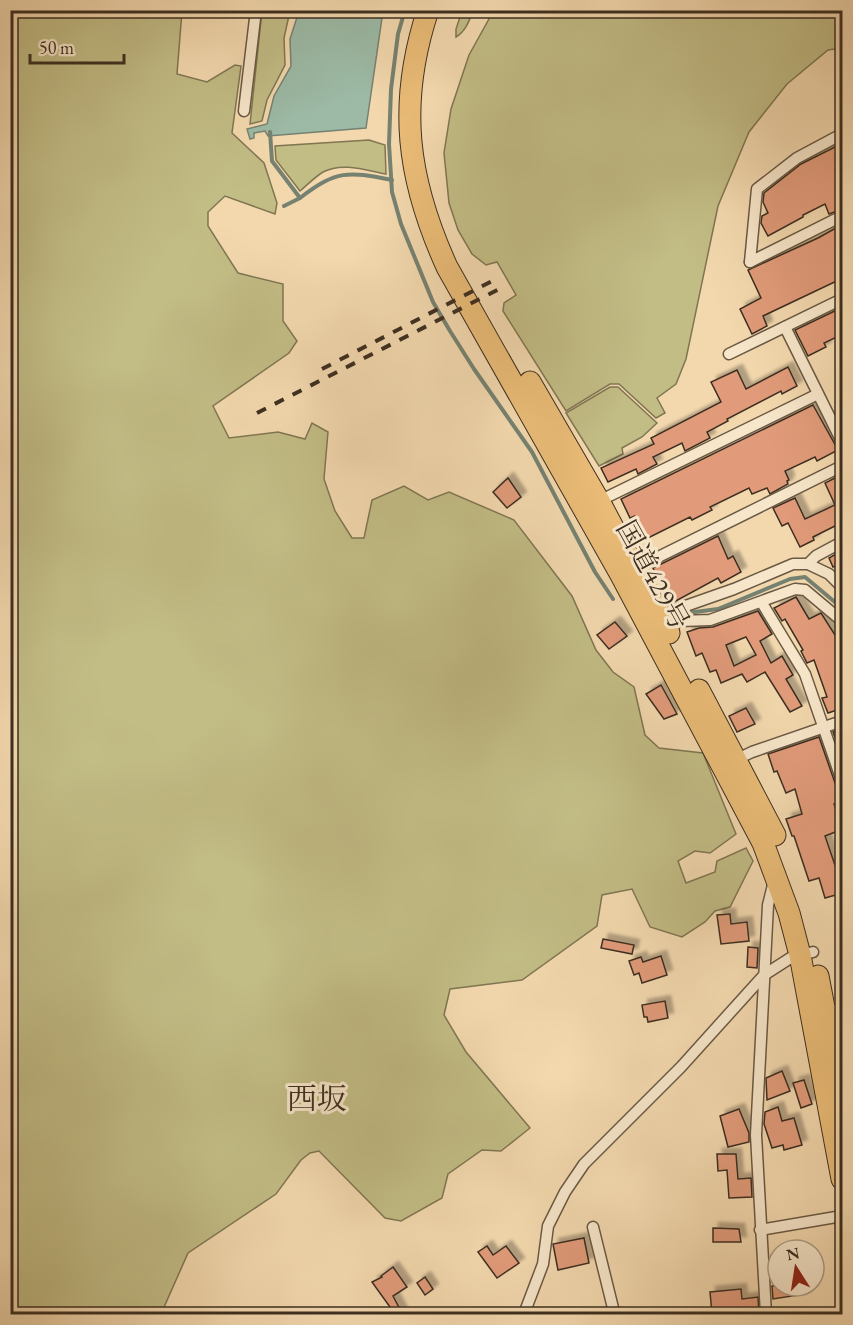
<svg xmlns="http://www.w3.org/2000/svg" width="853" height="1325" font-family="'EB Garamond','Noto Serif JP',serif">
	<style>
		.green { fill: #c2bc85; stroke: #807653; stroke-width: 1.5 }
		.water { fill: #9cbaa6; stroke: #768271; stroke-width: 1.5 }
		.lines { fill: none; stroke-linecap: round; stroke-linejoin: round }
		.stream { stroke: #768271; stroke-width: 4 }
		.building { fill: #e19b7a; stroke: #3d2f21; stroke-width: 1.5; fill-rule: evenodd; filter: url(#shadow) }
		.street-casing { stroke: #6a5944; stroke-width: 13 }
		.highway-casing { stroke: #3d2f21; stroke-width: 23 }
		.street { stroke: #f7e6ca; stroke-width: 10 }
		.highway { stroke: #eabc77; stroke-width: 21 }
		.rail { stroke: #3d2f21; stroke-width: 4; stroke-dasharray: 10 10; stroke-linecap: butt }
		.labels { text-anchor: middle; stroke-width: 6; stroke-linejoin: round; paint-order: stroke }
		.street-label { font-size: 27px; fill: #3d2f21; stroke: #f7e6ca }
		.quarter-label { font-size: 30px; fill: #3d2f21; stroke: #f7e6ca }
	</style>
	<defs>
		<filter id="shadow"><feDropShadow dx="5.5" dy="-5.5" stdDeviation="1.5" flood-color="#0004"/></filter>
	</defs>
	<rect width="100%" height="100%" fill="#f3d8ae"/>
	<filter id="stains"><feTurbulence type="fractalNoise" baseFrequency=".00333" numOctaves="4"/><feColorMatrix values="0 0 0 0 .2 0 0 0 0 .09 0 0 0 0 .02 0 0 0 .5 -.17"/></filter>
	<radialGradient id="worn" r=".72"><stop offset=".6" stop-color="#630" stop-opacity="0"/><stop offset="1" stop-color="#630" stop-opacity=".3"/></radialGradient>
	<g class="green">
		<path d="M 494,10 L 842,11 L 842,48 L 828,50 L 787,84 L 749,132 L 718,206 L 686,359 L 676,384 L 657,398 L 665,413 L 656,418 L 619,384 L 610,384 L 566,411 L 503,311 L 504,303 L 516,295 L 497,262 L 486,265 L 472,254 L 458,230 L 449,203 L 444,153 L 451,109 L 469,55 Z"/>
		<path d="M 10,11 L 182,11 L 177,74 L 207,82 L 235,65 L 241,66 L 232,133 L 264,163 L 277,203 L 275,214 L 225,196 L 208,212 L 208,226 L 238,273 L 283,284 L 283,321 L 297,341 L 289,353 L 213,406 L 229,438 L 278,432 L 305,439 L 312,423 L 328,432 L 324,479 L 335,511 L 352,538 L 364,538 L 372,500 L 404,486 L 428,500 L 449,492 L 514,520 L 572,596 L 596,650 L 613,672 L 634,687 L 645,735 L 659,748 L 703,753 L 736,834 L 710,853 L 695,851 L 678,861 L 686,883 L 715,872 L 717,861 L 746,848 L 753,861 L 730,907 L 715,911 L 705,922 L 682,937 L 650,927 L 632,889 L 602,895 L 597,926 L 522,980 L 450,989 L 444,1015 L 466,1052 L 530,1128 L 501,1151 L 482,1150 L 448,1174 L 442,1198 L 401,1221 L 385,1218 L 319,1151 L 310,1153 L 301,1160 L 276,1194 L 188,1253 L 161,1314 L 11,1314 Z"/>
		<path d="M 262,11 L 290,11 L 284,38 L 285,65 L 267,100 L 262,121 L 250,124 Z"/>
		<path d="M 462,11 L 473,11 C 469,21 466,31 456,37 L 456,29 Z"/>
		<path d="M 369,140 L 385,145 L 386,174 C 365,170 342,162 323,172 C 315,177 307,185 300,191 L 276,160 L 275,146 Z"/>
		<path d="M 610,387 L 618,387 L 657,423 L 642,437 L 622,448 L 623,454 L 599,466 L 566,413 Z"/>
	</g>
	<path class="water" d="M 299,11 L 383,11 L 366,128 L 268,136 L 265,131 L 254,133 L 254,138 L 250,139 L 247,129 L 267,124 L 274,96 L 291,66 L 290,39 Z"/>
	<g class="lines">
		<g class="stream">
			<path d="M 405,10 L 398,34 L 391,89 L 389,144 L 392,192 L 401,224 L 433,302 L 450,331 L 474,369 L 532,452 L 595,572 L 613,599"/>
			<path d="M 270,132 L 272,161 L 300,198 C 337,170 347,171 392,180"/>
			<path d="M 284,206 L 300,198"/>
			<path d="M 687,613 L 718,609 L 790,579 L 805,577 L 842,608"/>
		</g>
	</g>
	<g class="building">
		<path d="M 843,143 L 843,197 L 839,198 L 843,209 L 829,214 L 825,204 L 803,215 L 803,217 L 768,236 L 761,223 L 762,216 L 768,213 L 763,202 L 764,193 L 801,164 Z"/>
		<path d="M 843,224 L 843,278 L 763,316 L 767,326 L 752,334 L 740,309 L 761,298 L 748,270 L 818,238 Z"/>
		<path d="M 843,307 L 843,334 L 824,343 L 826,347 L 808,356 L 795,330 Z"/>
		<path d="M 788,367 L 797,386 L 782,394 L 781,391 L 727,419 L 728,421 L 707,432 L 710,438 L 685,451 L 682,443 L 653,457 L 657,464 L 638,474 L 636,469 L 608,482 L 601,468 L 654,444 L 651,438 L 721,402 L 711,382 L 737,370 L 746,389 Z"/>
		<path d="M 813,405 L 838,450 L 817,461 L 815,457 L 785,471 L 789,480 L 787,481 L 788,484 L 770,494 L 767,488 L 752,494 L 749,488 L 710,507 L 712,510 L 692,520 L 690,517 L 646,539 L 635,516 L 630,518 L 621,499 Z"/>
		<path d="M 843,474 L 843,522 L 813,537 L 814,540 L 800,547 L 788,523 L 782,526 L 773,508 L 795,498 L 805,519 L 835,505 L 825,483 Z"/>
		<path d="M 508,478 L 521,497 L 507,508 L 493,492 Z"/>
		<path d="M 718,536 L 728,559 L 733,556 L 741,572 L 721,583 L 718,578 L 674,602 L 663,582 L 660,583 L 653,568 Z"/>
		<path d="M 843,550 L 843,563 L 833,567 L 829,558 Z"/>
		<path d="M 796,597 L 809,619 L 821,613 L 835,635 L 843,631 L 843,708 L 828,713 L 822,698 L 827,697 L 814,660 L 807,663 L 801,651 L 803,650 L 785,619 L 782,621 L 774,608 Z"/>
		<path d="M 758,611 L 772,634 L 760,641 L 771,663 L 782,656 L 793,675 L 786,679 L 802,706 L 790,712 L 765,672 L 747,682 L 742,674 L 721,683 L 716,670 L 710,672 L 702,653 L 696,656 L 687,632 L 699,628 L 713,627 ZM 746,637 L 756,655 L 734,666 L 726,645 Z"/>
		<path d="M 615,622 L 627,636 L 609,649 L 597,635 Z"/>
		<path d="M 661,685 L 677,714 L 664,719 L 646,694 Z"/>
		<path d="M 746,708 L 755,724 L 737,732 L 729,716 Z"/>
		<path d="M 843,729 L 843,759 L 833,732 Z"/>
		<path d="M 819,737 L 835,783 L 838,787 L 843,788 L 843,801 L 834,804 L 843,829 L 825,836 L 837,871 L 843,869 L 843,893 L 825,898 L 819,878 L 809,881 L 794,836 L 792,836 L 786,819 L 802,814 L 795,789 L 786,793 L 777,771 L 774,772 L 768,754 Z"/>
		<path d="M 730,914 L 731,924 L 747,922 L 749,941 L 721,944 L 717,915 Z"/>
		<path d="M 603,939 L 634,945 L 632,954 L 601,948 Z"/>
		<path d="M 748,947 L 758,948 L 757,968 L 747,967 Z"/>
		<path d="M 661,956 L 667,975 L 642,983 L 639,973 L 634,975 L 629,961 L 641,957 L 643,962 Z"/>
		<path d="M 665,1001 L 668,1018 L 648,1022 L 647,1017 L 644,1017 L 642,1005 Z"/>
		<path d="M 782,1071 L 790,1091 L 767,1100 L 766,1078 Z"/>
		<path d="M 804,1080 L 812,1104 L 801,1108 L 793,1083 Z"/>
		<path d="M 778,1107 L 782,1121 L 794,1118 L 802,1145 L 784,1150 L 783,1145 L 772,1148 L 764,1124 L 765,1112 Z"/>
		<path d="M 739,1109 L 749,1133 L 749,1142 L 728,1147 L 720,1116 Z"/>
		<path d="M 717,1154 L 736,1154 L 738,1179 L 751,1178 L 752,1197 L 729,1198 L 727,1170 L 718,1171 Z"/>
		<path d="M 713,1228 L 739,1229 L 741,1242 L 713,1242 Z"/>
		<path d="M 584,1238 L 589,1263 L 558,1270 L 553,1244 Z"/>
		<path d="M 487,1246 L 493,1255 L 506,1246 L 519,1263 L 497,1278 L 478,1252 Z"/>
		<path d="M 393,1267 L 407,1287 L 393,1296 L 402,1313 L 400,1314 L 395,1314 L 372,1282 L 382,1277 L 381,1276 Z"/>
		<path d="M 425,1277 L 433,1289 L 425,1295 L 417,1283 Z"/>
		<path d="M 772,1286 L 797,1286 L 799,1295 L 773,1299 Z"/>
		<path d="M 741,1289 L 742,1299 L 758,1297 L 759,1314 L 740,1314 L 740,1312 L 712,1314 L 710,1292 Z"/>
	</g>
	<g class="lines">
		<defs>
			<g id="street">
				<path d="M 244,111 L 256,10"/>
				<path d="M 750,262 L 757,189 L 797,158 L 842,134"/>
				<path d="M 750,262 L 842,216"/>
				<path d="M 785,327 L 842,442"/>
				<path d="M 729,354 L 842,299"/>
				<path d="M 597,502 L 818,394"/>
				<path d="M 808,564 L 816,556 L 842,542"/>
				<path d="M 632,570 L 842,466"/>
				<path d="M 762,603 L 805,674 L 842,781"/>
				<path d="M 657,616 L 734,589 L 793,564 L 808,564 L 829,574 L 842,587"/>
				<path d="M 664,628 L 680,621 L 710,620 L 795,589 L 805,590 L 842,621"/>
				<path d="M 733,761 L 752,752 L 842,721"/>
				<path d="M 823,1014 L 842,1008"/>
				<path d="M 593,1227 L 613,1308 L 611,1314"/>
				<path d="M 760,1230 L 842,1216"/>
				<path d="M 524,1314 L 543,1264 L 548,1226 L 565,1192 L 584,1164 L 681,1067 L 764,975 L 792,957 L 813,952"/>
				<path d="M 766,1314 L 756,1135 L 768,905 L 774,881"/>
			</g>
			<g id="highway">
				<path d="M 428,10 C 397,104 407,179 447,267 L 621,575 L 763,843 L 789,913 L 800,955 L 842,1179"/>
				<path d="M 530,382 L 599,501 L 669,633"/>
				<path d="M 699,690 L 775,835"/>
				<path d="M 818,976 L 841,1096"/>
			</g>
		</defs>
		<use href="#street" class="street-casing"/>
		<use href="#highway" class="highway-casing"/>
		<use href="#street" class="street"/>
		<use href="#highway" class="highway"/>
		<g class="rail">
			<path d="M 322,369 L 498,278"/>
			<path d="M 257,413 L 503,287"/>
		</g>
	</g>
	<g class="labels">
		<g class="street-label">
			<text transform="translate(653 575) rotate(61)" y="9">国道429号</text>
		</g>
		<g class="quarter-label">
			<text x="317" y="1109">西坂</text>
		</g>
	</g>
	<rect width="853" height="1325" fill="none" stroke="#f3d8ae" stroke-width="36"/>
	<rect x="12" y="12" width="829" height="1301" fill="none" stroke="#3d2f21" stroke-width="3"/>
	<rect x="18" y="18" width="817" height="1289" fill="none" stroke="#3d2f21" stroke-width="1.5"/>
	<g transform="translate(796 1268) rotate(348)"><circle r="28" fill="#f7e6ca" stroke="#ad9d86" stroke-width="1.5"/>
	<path d="M0-4.5L10 22L0 15L-10 22Z" fill="#8f2418"/>
	<text y="-9" font-size="16" font-weight="bold" text-anchor="middle" fill="#3d2f21">N</text>
	</g>
	<path d="M30 54v9h94v-9" fill="none" stroke="#3d2f21" stroke-width="3"/>
	<text x="39" y="54" font-size="18" fill="#3d2f21" stroke="#f7e6ca" stroke-width="4.5" paint-order="stroke">50 m</text>
	<rect width="100%" height="100%" filter="url(#stains)"/>
	<rect width="100%" height="100%" fill="url(#worn)"/>
</svg>
